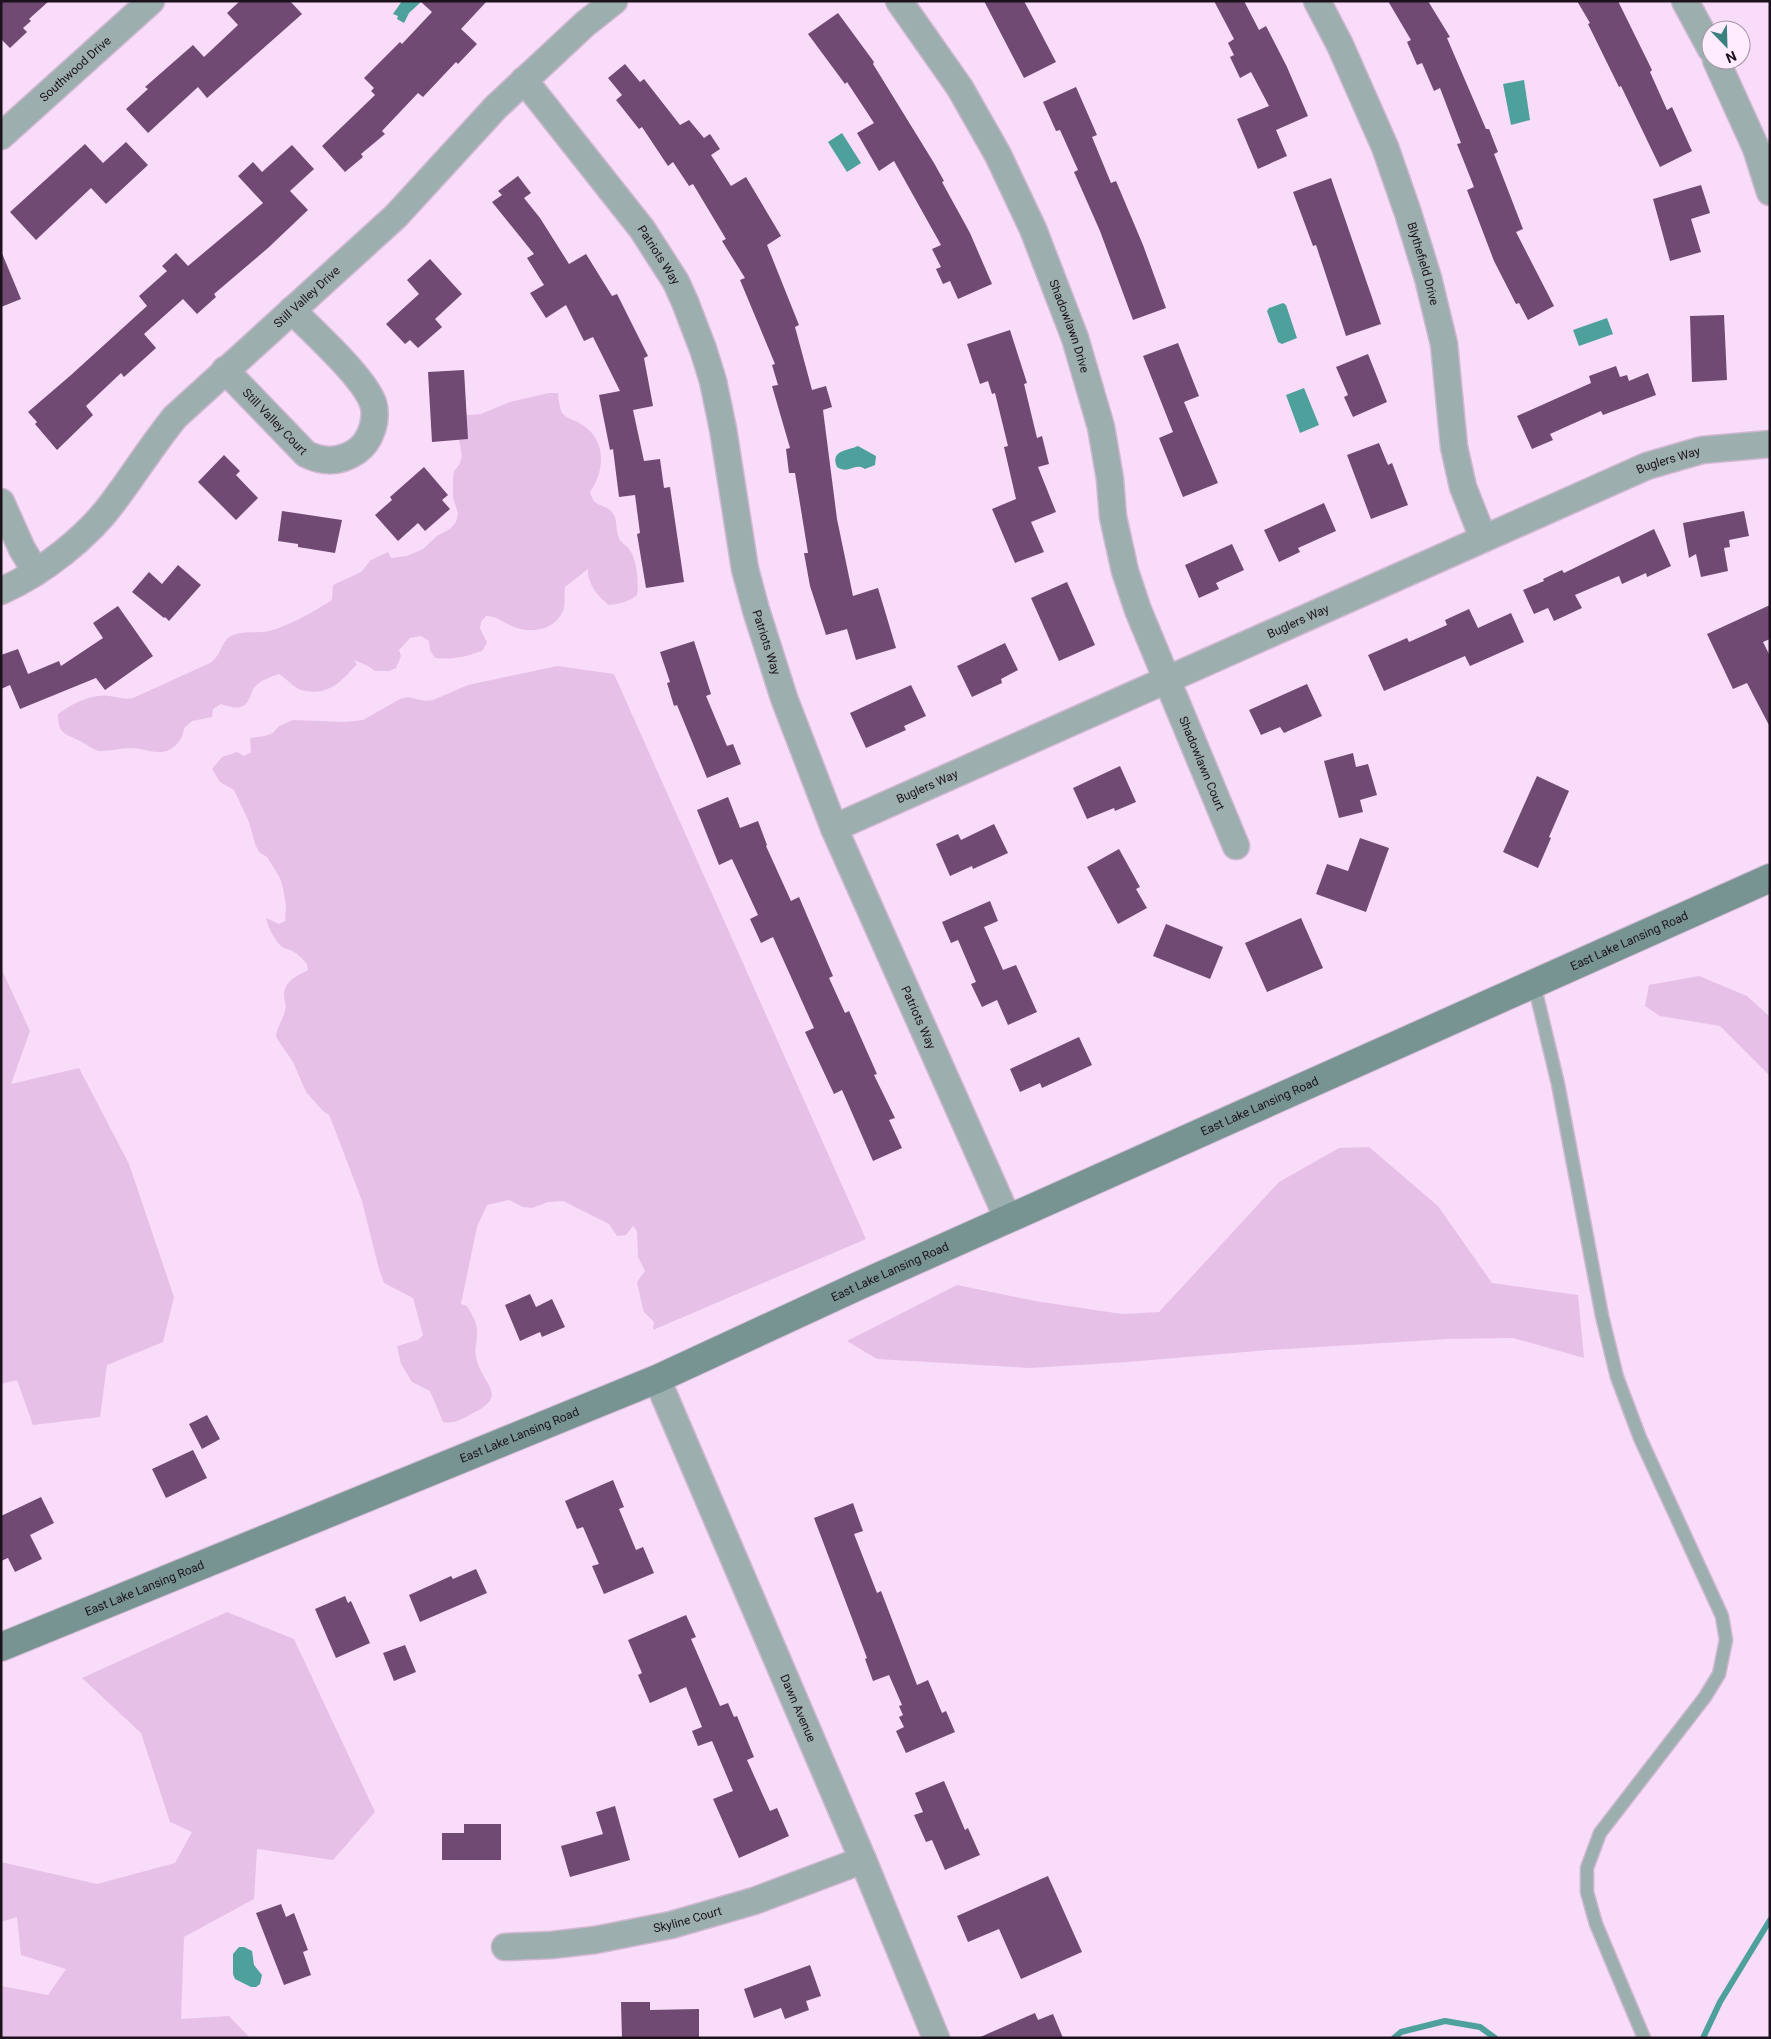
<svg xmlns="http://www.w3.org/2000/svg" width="1771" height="2039" font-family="Roboto,sans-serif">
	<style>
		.green { fill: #e7c0e8 }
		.water { fill: #4ea09c }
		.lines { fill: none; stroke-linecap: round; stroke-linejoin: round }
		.stream { stroke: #4ea09c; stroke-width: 6 }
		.building { fill: #714a73 }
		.service-casing { stroke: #d0b8d1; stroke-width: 15 }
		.minor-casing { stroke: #d0b8d1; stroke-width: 29 }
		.secondary-casing { stroke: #d0b8d1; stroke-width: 30 }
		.service { stroke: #9cafae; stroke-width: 12 }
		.minor { stroke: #9cafae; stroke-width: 26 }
		.secondary { stroke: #779493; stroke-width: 28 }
		.labels { text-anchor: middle; stroke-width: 5; stroke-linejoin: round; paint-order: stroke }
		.street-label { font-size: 12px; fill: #1c121c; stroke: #ffedff }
	</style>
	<rect width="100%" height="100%" fill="#f8dcf9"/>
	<g class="green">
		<path d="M 549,393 L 558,393 C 559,400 559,410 564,415 C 569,420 576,420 581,424 C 607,439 605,471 590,492 C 595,509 602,502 612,512 C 618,518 615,529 619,538 C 621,543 626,545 629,549 C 637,559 639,583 637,595 C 628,602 620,604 609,605 C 598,597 587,583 588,569 L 565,587 C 564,594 566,607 562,613 C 553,630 531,634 514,627 C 504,623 497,616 486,616 L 481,622 L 480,629 L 487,642 L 483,650 C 467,657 452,660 435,658 L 430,650 L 429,641 L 421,636 L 410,638 L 399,650 L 401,656 L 396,668 L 389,671 L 375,671 L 368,666 L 354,660 L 357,664 C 341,682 328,697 301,690 C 293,687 287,679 279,674 C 271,677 260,680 254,688 C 252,691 251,695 249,699 C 244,712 231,707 221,704 L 213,709 L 212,717 L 192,721 L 184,728 C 183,741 172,753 158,752 C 149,752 141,748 132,748 C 121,748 111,751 100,751 C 92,750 87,744 80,741 C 64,733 58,734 58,714 C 71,704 93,693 109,696 C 118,697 123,700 133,698 L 210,663 C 223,654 220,642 231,636 C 242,630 256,634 269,631 C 291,625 313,612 332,600 L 333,585 L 361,572 L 371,560 L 388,552 L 391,558 L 407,556 L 423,549 L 437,536 L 450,529 L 456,522 L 458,513 L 453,498 L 453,479 L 454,471 L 459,465 L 462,456 L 459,440 L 460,419 L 467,415 L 481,414 L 510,402 Z"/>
		<path d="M 557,666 L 614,674 L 866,1239 L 653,1330 L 654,1322 L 644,1312 L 642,1305 L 637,1282 L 645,1271 L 638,1257 L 637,1231 L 633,1226 L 626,1235 L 617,1236 L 609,1224 L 563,1201 L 548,1202 L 532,1208 L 523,1207 L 509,1200 L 487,1205 L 477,1227 L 461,1304 L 467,1306 C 471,1313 477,1322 477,1331 C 478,1340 474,1348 476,1357 C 482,1386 511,1395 471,1414 C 461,1420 454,1424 443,1422 L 430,1391 L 412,1382 L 401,1364 L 397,1346 L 418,1340 L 423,1335 L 413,1298 L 384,1283 L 379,1269 L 362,1201 L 332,1122 L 329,1115 L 323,1111 L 306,1092 L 293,1062 L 276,1037 C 277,1027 282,1021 285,1011 C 287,1005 284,1001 284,995 C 284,981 298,975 308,970 L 307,964 C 303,959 297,953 292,951 C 289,949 287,950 284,948 C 276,944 268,927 266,918 L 279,924 L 285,921 L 286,905 L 283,888 L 280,878 L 267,857 L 259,852 L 255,844 L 249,822 L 234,790 L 220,782 L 212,769 L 222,757 L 237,752 L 244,756 L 251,752 L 250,738 L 265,736 L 273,733 L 279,726 L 293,720 L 345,722 L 363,720 L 400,699 L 408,697 L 425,701 L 433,700 L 468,685 Z"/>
		<path d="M 1,968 L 30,1031 L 11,1084 L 79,1068 L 129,1164 L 174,1297 L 163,1342 L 107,1365 L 100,1417 L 33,1425 L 17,1380 L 1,1384 Z"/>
		<path d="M 1699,976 L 1747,996 L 1770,1017 L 1770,1076 L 1720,1026 L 1660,1016 L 1645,1006 L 1649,985 Z"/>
		<path d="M 1369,1147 L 1438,1206 L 1492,1283 L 1578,1295 L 1584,1358 L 1513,1338 L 1449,1339 L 1268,1350 L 1128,1362 L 1030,1368 L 877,1359 L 847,1341 L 957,1285 L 1035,1301 L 1122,1314 L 1159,1312 L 1279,1182 L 1339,1148 Z"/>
		<path d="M 227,1612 L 294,1639 L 375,1812 L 333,1860 L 257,1849 L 254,1899 L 184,1937 L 181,2019 L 229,2016 L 250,2038 L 1,2038 L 1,1986 L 48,1995 L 66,1969 L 21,1955 L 17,1917 L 1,1922 L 1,1862 L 97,1884 L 175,1863 L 192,1832 L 170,1822 L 141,1733 L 82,1678 Z"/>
	</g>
	<g class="water">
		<path d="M 402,1 L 422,1 L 409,13 L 404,23 L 397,19 L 398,16 L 393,14 Z"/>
		<path d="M 1524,80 L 1530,120 L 1511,125 L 1503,84 Z"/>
		<path d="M 842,133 L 861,163 L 847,172 L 828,142 Z"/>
		<path d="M 1283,303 L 1286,305 L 1297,338 L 1282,344 L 1278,342 L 1267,311 L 1269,308 Z"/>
		<path d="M 1607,318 L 1613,334 L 1579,346 L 1573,330 Z"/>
		<path d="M 1304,388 L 1319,425 L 1300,433 L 1286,395 Z"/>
		<path d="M 858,446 L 876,456 L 875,465 L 865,469 C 854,462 849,475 837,467 C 830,450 847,451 858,446 Z"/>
		<path d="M 239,1947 L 244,1947 L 252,1951 L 254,1965 L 262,1975 L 260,1984 L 256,1987 L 251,1987 L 235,1979 L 233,1974 L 233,1954 Z"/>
	</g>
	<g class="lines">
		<g class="stream">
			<path d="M 1394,2038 L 1401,2032 L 1445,2021 L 1480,2027 L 1495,2038"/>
			<path d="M 1703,2038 L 1720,2002 L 1770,1920"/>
		</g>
	</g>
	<g class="building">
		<path d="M 1,1 L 49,1 L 29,19 L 31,21 L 23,28 L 27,32 L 10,48 L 1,39 Z"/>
		<path d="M 240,1 L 290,1 L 302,14 L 207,98 L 198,87 L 148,133 L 126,109 L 148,89 L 145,87 L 193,45 L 204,57 L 238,25 L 227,13 Z"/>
		<path d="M 420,1 L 487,1 L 461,29 L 477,44 L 458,64 L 456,62 L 423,97 L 418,93 L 382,131 L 385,134 L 361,154 L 363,157 L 345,172 L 322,146 L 375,95 L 371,91 L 374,88 L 364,78 L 400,42 L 402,44 L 432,12 Z"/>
		<path d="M 984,1 L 1024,1 L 1056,62 L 1024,78 Z"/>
		<path d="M 1214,1 L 1244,1 L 1259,30 L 1266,26 L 1287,67 L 1308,116 L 1276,130 L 1287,156 L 1258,169 L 1237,119 L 1269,106 L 1251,72 L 1240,78 L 1230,57 L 1234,55 L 1228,43 L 1234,39 Z"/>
		<path d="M 1388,1 L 1428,1 L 1450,37 L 1447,38 L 1486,129 L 1489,129 L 1498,152 L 1494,154 L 1523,229 L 1516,232 L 1554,306 L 1528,320 L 1519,303 L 1516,304 L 1494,261 L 1467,190 L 1474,187 L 1457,144 L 1461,143 L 1440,88 L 1434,91 L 1422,63 L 1417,65 L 1407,42 L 1411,40 Z"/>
		<path d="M 1577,1 L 1618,1 L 1652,70 L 1650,72 L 1667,110 L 1672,107 L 1692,151 L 1660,167 L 1621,86 L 1619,87 L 1588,24 L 1590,23 Z"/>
		<path d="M 838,13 L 874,62 L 873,64 L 934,163 L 944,181 L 942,182 L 970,233 L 992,284 L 958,299 L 950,281 L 943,284 L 936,269 L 941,267 L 932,249 L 941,245 L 894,161 L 879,171 L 857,133 L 874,123 L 847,82 L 845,84 L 808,34 Z"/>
		<path d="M 625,64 L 640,82 L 644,79 L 680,125 L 689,120 L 704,138 L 710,134 L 720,149 L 711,155 L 731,186 L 746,177 L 781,236 L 767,245 L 799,325 L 795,327 L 812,390 L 826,386 L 832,407 L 823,410 L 837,519 L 853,596 L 878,588 L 896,648 L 856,660 L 847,629 L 826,635 L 810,586 L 804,553 L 808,553 L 795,473 L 789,473 L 786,449 L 790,448 L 772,386 L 778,385 L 772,365 L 775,364 L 740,280 L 745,278 L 722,241 L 726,239 L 693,184 L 689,186 L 673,162 L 668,166 L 642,127 L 639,129 L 616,100 L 622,95 L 608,78 Z"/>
		<path d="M 1076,87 L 1097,135 L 1092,137 L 1111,183 L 1116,181 L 1143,245 L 1166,308 L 1133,320 L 1100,231 L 1074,172 L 1078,170 L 1060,130 L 1056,131 L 1043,102 Z"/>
		<path d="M 126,142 L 148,165 L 106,204 L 91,188 L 36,240 L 10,212 L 85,144 L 103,163 Z"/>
		<path d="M 292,145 L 314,169 L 290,191 L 308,210 L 268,248 L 214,294 L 216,297 L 197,314 L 183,299 L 144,334 L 156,348 L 124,377 L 121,373 L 86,406 L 93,415 L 57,450 L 35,424 L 37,422 L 28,412 L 71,375 L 147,306 L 139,296 L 167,271 L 162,266 L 176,253 L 188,266 L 263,203 L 238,176 L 253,162 L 262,172 Z"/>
		<path d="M 518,176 L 531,193 L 524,198 L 540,218 L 569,264 L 586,254 L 612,296 L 617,294 L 648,356 L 644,358 L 653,406 L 633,410 L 644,461 L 660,459 L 664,488 L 670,487 L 684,582 L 646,588 L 637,534 L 640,533 L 635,495 L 619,497 L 613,449 L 610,450 L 599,395 L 620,391 L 593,337 L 584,341 L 566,305 L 546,318 L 530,293 L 544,285 L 527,258 L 534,254 L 492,202 L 502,195 L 498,191 Z"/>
		<path d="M 1331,178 L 1381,324 L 1346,336 L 1316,245 L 1313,246 L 1293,192 Z"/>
		<path d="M 1701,185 L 1710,213 L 1691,219 L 1701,252 L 1670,261 L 1653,199 Z"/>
		<path d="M 1,251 L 21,299 L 1,307 Z"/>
		<path d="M 430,259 L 462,294 L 435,319 L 442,327 L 418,348 L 410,340 L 405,344 L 386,324 L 419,294 L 407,280 Z"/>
		<path d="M 1724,315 L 1727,380 L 1692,382 L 1690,316 Z"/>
		<path d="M 1010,330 L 1027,383 L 1024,384 L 1037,438 L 1042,436 L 1049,464 L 1038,467 L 1056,512 L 1031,522 L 1044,552 L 1015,563 L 992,509 L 1016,499 L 1004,447 L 1008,446 L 995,393 L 992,394 L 988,381 L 980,384 L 967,344 Z"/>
		<path d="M 1178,343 L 1199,396 L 1184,402 L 1218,483 L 1183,497 L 1159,438 L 1173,432 L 1143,356 Z"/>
		<path d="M 1368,354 L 1387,402 L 1353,417 L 1344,397 L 1348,395 L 1336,367 Z"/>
		<path d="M 1616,366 L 1620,377 L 1627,375 L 1629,381 L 1648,373 L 1656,395 L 1603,415 L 1601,411 L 1550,434 L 1553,440 L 1532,449 L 1517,416 L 1591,383 L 1589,376 Z"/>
		<path d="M 464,370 L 468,439 L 432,442 L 428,372 Z"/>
		<path d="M 1379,443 L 1388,465 L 1392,463 L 1408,505 L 1371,519 L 1347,455 Z"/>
		<path d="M 224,455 L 240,471 L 236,475 L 258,498 L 236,520 L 198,482 Z"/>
		<path d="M 424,467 L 448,495 L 442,500 L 450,509 L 425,531 L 418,523 L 398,541 L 375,515 L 392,500 L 390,497 Z"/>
		<path d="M 1324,503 L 1336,531 L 1298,548 L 1300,552 L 1279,562 L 1264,530 Z"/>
		<path d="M 282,511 L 342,520 L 335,553 L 298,547 L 298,544 L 278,541 Z"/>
		<path d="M 1744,511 L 1749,536 L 1729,540 L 1730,547 L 1724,548 L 1728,571 L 1701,577 L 1696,554 L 1689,558 L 1683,523 Z"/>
		<path d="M 1654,529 L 1671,566 L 1647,577 L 1646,573 L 1622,584 L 1619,576 L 1575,595 L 1582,608 L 1554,621 L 1548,608 L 1534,614 L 1523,590 L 1544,581 L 1543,579 L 1562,570 L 1564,573 Z"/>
		<path d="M 1232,544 L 1244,570 L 1216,583 L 1219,589 L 1199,598 L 1185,565 Z"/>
		<path d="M 178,565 L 201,585 L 169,621 L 165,617 L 164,618 L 132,592 L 149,572 L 162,584 Z"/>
		<path d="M 1067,582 L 1095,645 L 1059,661 L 1031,598 Z"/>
		<path d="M 1770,605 L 1770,639 L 1763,642 L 1770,656 L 1770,727 L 1747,683 L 1733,689 L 1707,634 Z"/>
		<path d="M 118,606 L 153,656 L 105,690 L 96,678 L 20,709 L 10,685 L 1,689 L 1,655 L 18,649 L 28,674 L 59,661 L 61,666 L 103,638 L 93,623 Z"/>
		<path d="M 1469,609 L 1478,628 L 1511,613 L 1524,642 L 1470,666 L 1465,656 L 1384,691 L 1368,655 L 1407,638 L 1409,642 L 1447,625 L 1445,620 Z"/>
		<path d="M 694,641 L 711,694 L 706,696 L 727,746 L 733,744 L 741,764 L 707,778 L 677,705 L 674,706 L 667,683 L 670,682 L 660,652 Z"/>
		<path d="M 1005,643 L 1018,670 L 1001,679 L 1002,683 L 972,697 L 957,666 Z"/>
		<path d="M 1307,684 L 1322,716 L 1284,733 L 1280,727 L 1261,735 L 1249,710 Z"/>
		<path d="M 911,685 L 926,716 L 904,726 L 906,730 L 866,748 L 850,713 Z"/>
		<path d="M 1353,753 L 1356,767 L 1368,764 L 1377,795 L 1360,800 L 1363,812 L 1339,818 L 1324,761 Z"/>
		<path d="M 1120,766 L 1136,802 L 1115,811 L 1114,808 L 1087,819 L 1073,788 Z"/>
		<path d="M 1537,776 L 1569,791 L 1549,837 L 1551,838 L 1538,868 L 1503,852 Z"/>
		<path d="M 728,797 L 740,828 L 758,821 L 767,845 L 766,846 L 791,901 L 799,897 L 833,976 L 829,978 L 845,1013 L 849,1011 L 877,1074 L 874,1075 L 895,1118 L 889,1120 L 902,1148 L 873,1161 L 842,1090 L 834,1094 L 805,1032 L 814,1028 L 773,937 L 761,943 L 750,919 L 758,915 L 732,859 L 719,865 L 697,810 Z"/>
		<path d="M 994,824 L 1008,853 L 973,869 L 972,866 L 950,876 L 936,844 L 958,834 L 961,840 Z"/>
		<path d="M 1360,838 L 1389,848 L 1366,912 L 1316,894 L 1327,864 L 1348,871 Z"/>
		<path d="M 1119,849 L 1140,887 L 1136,889 L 1147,908 L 1118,924 L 1087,867 Z"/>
		<path d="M 990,901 L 998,921 L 984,927 L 1003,970 L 1016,965 L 1037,1012 L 1008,1025 L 997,1000 L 982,1007 L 971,984 L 976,982 L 958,940 L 951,943 L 942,922 Z"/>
		<path d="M 1301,918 L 1323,968 L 1267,992 L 1245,943 Z"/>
		<path d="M 1166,924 L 1223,947 L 1210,979 L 1153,956 Z"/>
		<path d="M 1079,1037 L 1092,1065 L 1042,1088 L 1040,1083 L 1020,1092 L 1010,1069 Z"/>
		<path d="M 530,1294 L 536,1307 L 552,1299 L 565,1327 L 542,1337 L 540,1332 L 520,1341 L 505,1305 Z"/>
		<path d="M 207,1415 L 220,1439 L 202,1449 L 189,1424 Z"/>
		<path d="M 193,1450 L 207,1478 L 166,1498 L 152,1469 Z"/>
		<path d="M 613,1480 L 624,1507 L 619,1509 L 636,1550 L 643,1547 L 654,1573 L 604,1594 L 592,1566 L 599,1564 L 583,1527 L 577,1529 L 565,1501 Z"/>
		<path d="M 41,1497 L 54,1523 L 30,1535 L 42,1559 L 15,1572 L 8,1558 L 1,1561 L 1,1516 Z"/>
		<path d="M 853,1503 L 863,1531 L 854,1534 L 877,1593 L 881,1591 L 917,1685 L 928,1680 L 942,1713 L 946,1711 L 955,1732 L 906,1753 L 896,1731 L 904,1727 L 899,1717 L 903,1715 L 899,1706 L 902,1705 L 889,1675 L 873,1681 L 865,1659 L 867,1658 L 814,1518 Z"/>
		<path d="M 476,1569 L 487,1593 L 420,1622 L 409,1595 L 451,1576 L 453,1579 Z"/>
		<path d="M 345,1596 L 348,1603 L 351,1601 L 370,1643 L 336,1658 L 315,1609 Z"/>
		<path d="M 686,1615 L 696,1637 L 691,1639 L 720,1706 L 728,1703 L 734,1717 L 737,1716 L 754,1757 L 747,1760 L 770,1811 L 777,1808 L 789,1836 L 739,1858 L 713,1799 L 733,1791 L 712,1741 L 698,1746 L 692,1731 L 702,1727 L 686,1687 L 650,1703 L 638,1675 L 642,1673 L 628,1640 Z"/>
		<path d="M 405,1645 L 416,1672 L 394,1681 L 383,1653 Z"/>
		<path d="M 944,1781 L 965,1830 L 968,1828 L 980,1855 L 945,1870 L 932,1840 L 926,1842 L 914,1815 L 923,1812 L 915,1793 Z"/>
		<path d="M 615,1806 L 630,1860 L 570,1877 L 561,1846 L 603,1834 L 596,1812 Z"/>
		<path d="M 464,1824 L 501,1824 L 501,1860 L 442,1860 L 442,1833 L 464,1833 Z"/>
		<path d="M 1048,1876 L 1082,1952 L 1021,1979 L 999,1929 L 968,1942 L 957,1916 Z"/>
		<path d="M 281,1904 L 286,1917 L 294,1913 L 308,1950 L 303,1952 L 311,1975 L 284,1985 L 256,1913 Z"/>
		<path d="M 810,1965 L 821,1996 L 806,2001 L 809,2010 L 785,2019 L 781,2008 L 754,2018 L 744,1989 Z"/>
		<path d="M 621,2002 L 650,2002 L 650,2010 L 699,2009 L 699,2037 L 622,2038 Z"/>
		<path d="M 1035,2013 L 1038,2020 L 1053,2014 L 1063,2038 L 978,2038 Z"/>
	</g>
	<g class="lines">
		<defs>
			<path id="service" d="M 1534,984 L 1558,1084 L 1602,1316 L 1617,1377 L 1640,1438 L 1722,1616 L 1726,1640 L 1719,1674 L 1705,1697 L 1600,1833 L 1587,1868 L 1587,1892 L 1596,1924 L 1644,2038"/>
			<g id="minor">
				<path id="s1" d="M 899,1 L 960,88 L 998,155 L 1033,229 L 1075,338 L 1101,427 L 1110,479 L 1113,517 L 1125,571 L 1138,610 L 1236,846"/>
				<path id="s2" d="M 1317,1 L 1340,45 L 1385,147 L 1408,213 L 1428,278 L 1444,344 L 1454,447 L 1463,487 L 1483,538"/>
				<path d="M 1685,1 L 1711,49"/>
				<path d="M 1716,60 L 1756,148 L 1770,192"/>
				<path id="s3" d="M 524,80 L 642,229 L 676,282 L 685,302 L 703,349 L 713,381 L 723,429 L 745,569 L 756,610 L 784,698 L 834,828 L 1008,1219"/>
				<path id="s4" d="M 1,136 L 151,1"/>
				<path id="s5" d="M 225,370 L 306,454 C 324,463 341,462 357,451 C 371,441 378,419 373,403 C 363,376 313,332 292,310"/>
				<path d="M 1,502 L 22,549 L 36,572"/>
				<path id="s6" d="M 1,591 C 42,573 88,537 114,501 C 135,473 153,444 175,417 L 396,216 L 496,107 L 585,24 L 614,1"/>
				<path id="s7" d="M 834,828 L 1647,466 L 1702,450 L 1770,444"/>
				<path id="s8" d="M 657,1379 L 863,1860 L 936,2038"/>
				<path id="s9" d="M 505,1947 L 552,1945 L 595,1940 L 671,1925 L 754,1901 L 863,1860"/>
			</g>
			<g id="secondary">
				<path id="s10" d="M 1,1647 L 657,1379 L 858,1286 L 1770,878"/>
			</g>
		</defs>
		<use href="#service" class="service-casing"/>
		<use href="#minor" class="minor-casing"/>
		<use href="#secondary" class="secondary-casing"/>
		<use href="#service" class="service"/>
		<use href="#minor" class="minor"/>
		<use href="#secondary" class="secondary"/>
	</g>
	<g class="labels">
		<g class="street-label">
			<text dy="4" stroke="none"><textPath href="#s4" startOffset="100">Southwood Drive</textPath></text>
			<text dy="4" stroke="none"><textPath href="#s3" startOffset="221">Patriots Way</textPath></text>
			<text dy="4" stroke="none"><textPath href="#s2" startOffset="284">Blythefield Drive</textPath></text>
			<text dy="4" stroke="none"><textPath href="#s6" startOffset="428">Still Valley Drive</textPath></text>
			<text dy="4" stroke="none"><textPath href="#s1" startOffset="369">Shadowlawn Drive</textPath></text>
			<text dy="4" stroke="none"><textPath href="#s5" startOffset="72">Still Valley Court</textPath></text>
			<text dy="4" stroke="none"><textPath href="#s7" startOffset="912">Buglers Way</textPath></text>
			<text dy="4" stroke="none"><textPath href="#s7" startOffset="508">Buglers Way</textPath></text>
			<text dy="4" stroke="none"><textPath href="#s3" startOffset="626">Patriots Way</textPath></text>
			<text dy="4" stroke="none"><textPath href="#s1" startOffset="828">Shadowlawn Court</textPath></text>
			<text dy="4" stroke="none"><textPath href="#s7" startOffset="102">Buglers Way</textPath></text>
			<text dy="4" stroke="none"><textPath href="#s10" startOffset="1775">East Lake Lansing Road</textPath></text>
			<text dy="4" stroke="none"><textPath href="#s3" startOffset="1031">Patriots Way</textPath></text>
			<text dy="4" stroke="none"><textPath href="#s10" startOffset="1370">East Lake Lansing Road</textPath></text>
			<text dy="4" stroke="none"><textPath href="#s10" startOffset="965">East Lake Lansing Road</textPath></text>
			<text dy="4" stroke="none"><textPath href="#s10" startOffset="560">East Lake Lansing Road</textPath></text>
			<text dy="4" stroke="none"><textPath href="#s10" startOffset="155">East Lake Lansing Road</textPath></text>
			<text dy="4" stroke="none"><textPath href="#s8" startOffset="358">Dawn Avenue</textPath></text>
			<text dy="4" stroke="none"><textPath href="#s9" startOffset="185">Skyline Court</textPath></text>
		</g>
	</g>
	<rect width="1771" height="2039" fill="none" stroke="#1c121c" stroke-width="5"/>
	<g transform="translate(1726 45) rotate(157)"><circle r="24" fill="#ffedff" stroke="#a495a4"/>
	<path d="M0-4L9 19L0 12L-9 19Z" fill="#38817e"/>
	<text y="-8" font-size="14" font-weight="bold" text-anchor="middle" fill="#1c121c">N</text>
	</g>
</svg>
